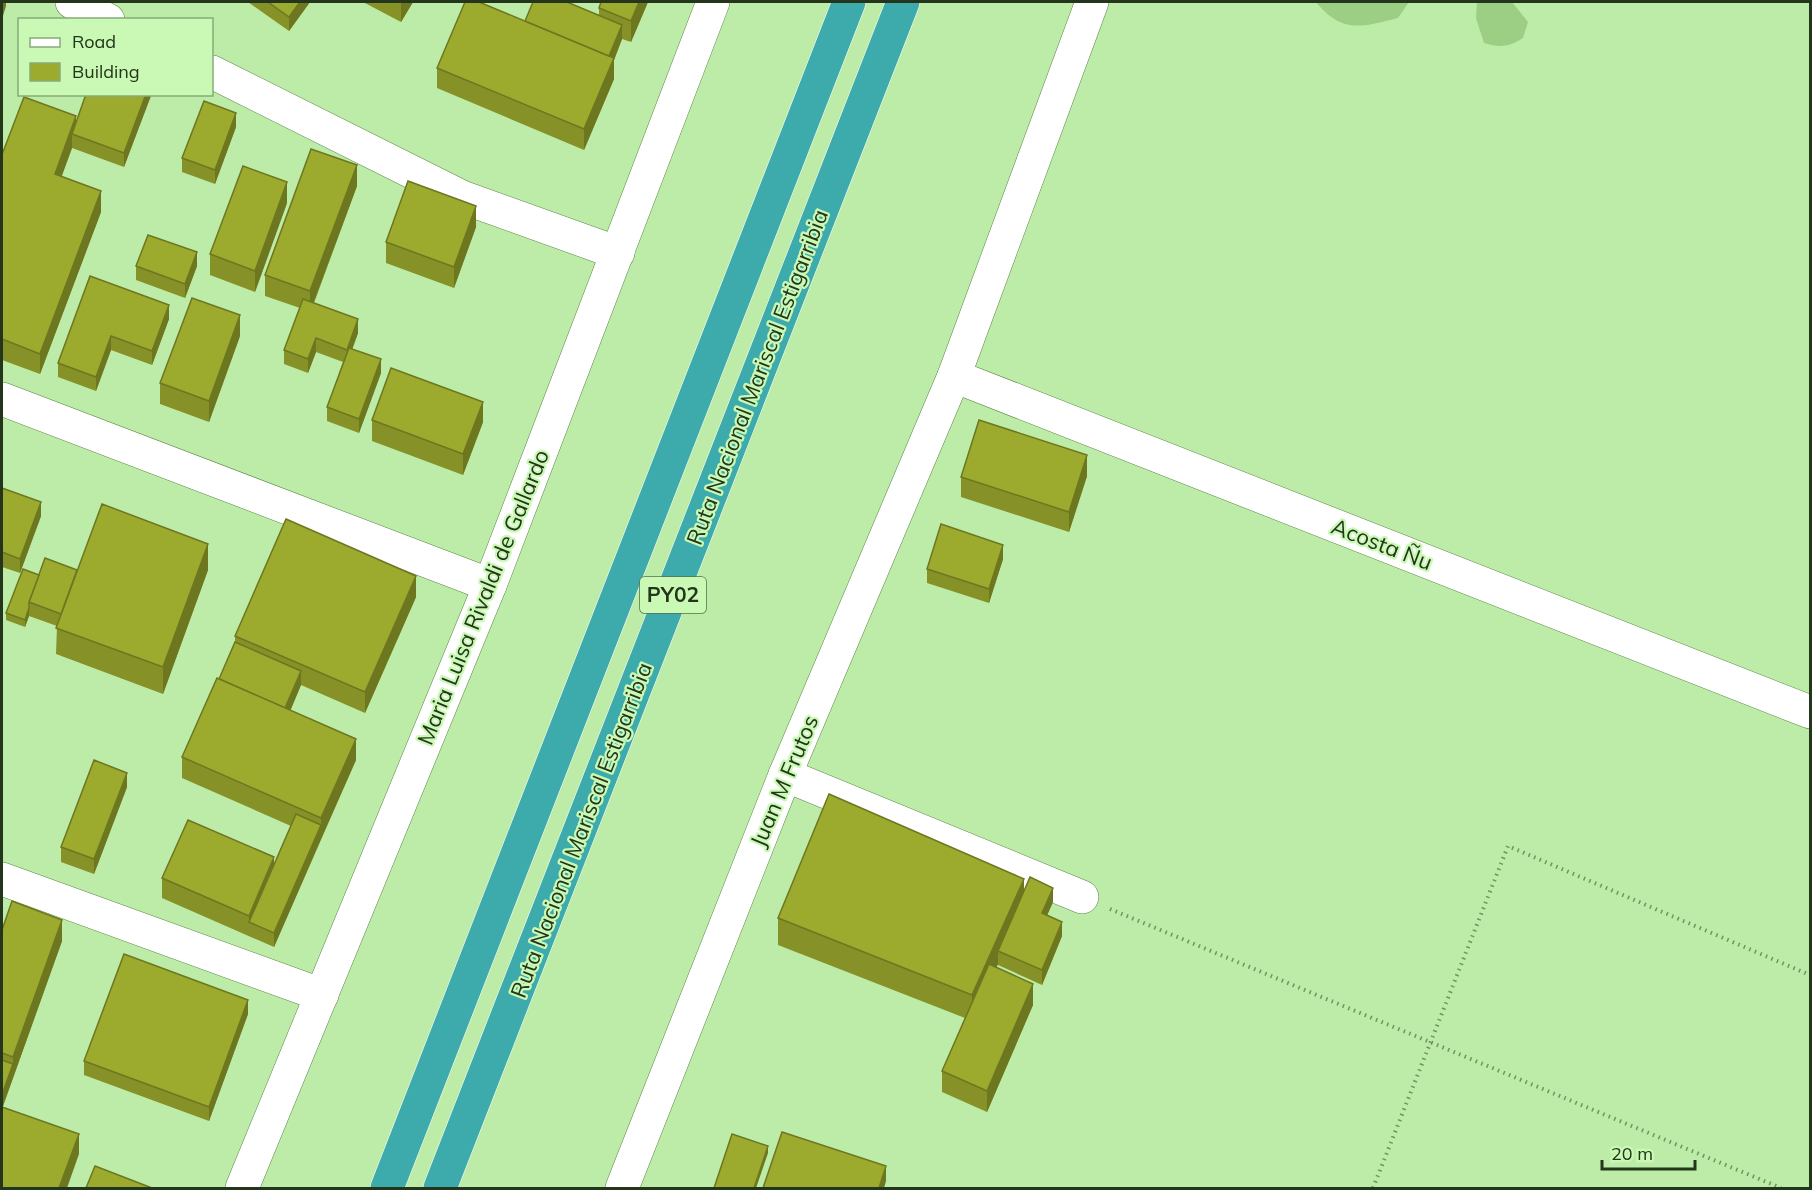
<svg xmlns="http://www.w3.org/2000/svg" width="1812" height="1190" font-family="Mulish,sans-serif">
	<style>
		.green { fill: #9ccf83 }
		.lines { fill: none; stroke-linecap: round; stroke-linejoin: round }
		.minor-casing { stroke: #5c8647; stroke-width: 34 }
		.highway-casing { stroke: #fff; stroke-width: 34 }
		.path { stroke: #719262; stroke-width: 4; stroke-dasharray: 1.5 4.5; stroke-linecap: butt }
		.minor { stroke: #fff; stroke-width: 33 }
		.highway { stroke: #3daaab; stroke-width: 33 }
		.wall { fill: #869227 }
		.shaded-wall { fill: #6d7720 }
		.building { fill: #9caa2d; stroke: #6d7720; stroke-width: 1.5 }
		.labels { text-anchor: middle; stroke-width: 4.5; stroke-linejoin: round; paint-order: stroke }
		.shield { fill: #caf9b5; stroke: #557048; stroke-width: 1.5 }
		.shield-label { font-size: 21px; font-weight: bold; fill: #23351a }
		.street-label { font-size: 22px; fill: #23351a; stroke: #caf9b5 }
	</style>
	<rect width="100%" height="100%" fill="#bdeca8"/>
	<g class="green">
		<path d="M 1316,2 L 1409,2 L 1398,18 C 1362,27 1342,34 1316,2 Z"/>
		<path d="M 1477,2 L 1512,2 L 1528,22 L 1523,38 C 1509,47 1500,48 1484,43 L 1476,18 Z"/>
	</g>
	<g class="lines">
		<defs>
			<g id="minor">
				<path d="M 72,2 L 108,20"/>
				<path d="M 212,72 L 462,197 L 618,253"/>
				<path d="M 954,376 L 1810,712"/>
				<path d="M 2,399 L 490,585"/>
				<path d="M 785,775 L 1082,897"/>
				<path d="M 2,879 L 322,995"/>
				<path d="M 242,1188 L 490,585 L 713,2"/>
				<path d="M 622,1188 L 785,775 L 954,376 L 1092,2"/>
			</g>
			<g id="highway">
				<path d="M 387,1188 L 849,2"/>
				<path d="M 440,1188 L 903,2"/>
			</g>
		</defs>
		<use href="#minor" class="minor-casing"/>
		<use href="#highway" class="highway-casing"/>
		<g class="path">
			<path d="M 1110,909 L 1781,1188"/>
			<path d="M 1373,1188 L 1508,846 L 1810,975"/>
		</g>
		<use href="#minor" class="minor"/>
		<use href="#highway" class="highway"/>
	</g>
	<g class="wall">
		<path d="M 248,2 L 310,2 L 289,31 Z"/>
		<path d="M 363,2 L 413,2 L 401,22 Z"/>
		<path d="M 601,2 L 648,2 L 631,42 L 622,39 L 614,60 L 614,79 L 584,150 L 437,88 L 437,68 L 525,21 L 599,15 L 599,8 Z"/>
		<path d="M 151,94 L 124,167 L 72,148 L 61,177 L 101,212 L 40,374 L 2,360 L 2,152 L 3,152 L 76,123 Z"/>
		<path d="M 236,127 L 215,184 L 182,172 L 182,158 Z"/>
		<path d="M 357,186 L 314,303 L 358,333 L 352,349 L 381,373 L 359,433 L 327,421 L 327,407 L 343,362 L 316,352 L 308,373 L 284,364 L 284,350 L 300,308 L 265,296 L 265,275 Z"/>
		<path d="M 287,203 L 255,292 L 210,275 L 210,254 Z"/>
		<path d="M 476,227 L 454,288 L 386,263 L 386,242 Z"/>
		<path d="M 136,266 L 197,266 L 185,298 L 136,280 Z"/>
		<path d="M 90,276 L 169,319 L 152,365 L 111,350 L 96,391 L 58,377 L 58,363 Z"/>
		<path d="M 240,336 L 209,422 L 160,404 L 160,383 Z"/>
		<path d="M 372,420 L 483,422 L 463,475 L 372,441 Z"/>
		<path d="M 1087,476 L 1069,532 L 961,497 L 961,477 Z"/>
		<path d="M 2,488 L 41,516 L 20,573 L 2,567 Z"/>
		<path d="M 1003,559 L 989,603 L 927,583 L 927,569 Z"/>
		<path d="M 77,570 L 208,570 L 163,694 L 56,654 L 57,626 L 29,616 L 25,627 L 6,620 L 6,613 L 39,575 Z"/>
		<path d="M 416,597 L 365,713 L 301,685 L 290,711 L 356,760 L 274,947 L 162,898 L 162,878 L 274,864 L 291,826 L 182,778 L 182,757 L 219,679 L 235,642 L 235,636 Z"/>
		<path d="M 127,787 L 94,874 L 61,862 L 61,847 Z"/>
		<path d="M 1024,891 L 1053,902 L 1047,915 L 1062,936 L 1042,985 L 998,965 L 998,964 L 996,967 L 1033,1005 L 987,1112 L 942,1092 L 942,1071 L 965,1018 L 778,945 L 778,918 Z"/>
		<path d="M 2,930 L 62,941 L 3,1106 L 2,1106 Z"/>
		<path d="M 248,1014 L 209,1121 L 84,1075 L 84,1061 Z"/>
	</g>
	<g class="shaded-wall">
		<path d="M 2,2 L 6,2 L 6,6 L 2,19 Z"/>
		<path d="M 300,2 L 310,2 L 289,31 L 289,17 Z"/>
		<path d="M 401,2 L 413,2 L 401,22 Z"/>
		<path d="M 639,2 L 648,2 L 631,42 L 631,21 Z"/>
		<path d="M 622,25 L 622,39 L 614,60 L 614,79 L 584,150 L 584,129 L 607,61 Z"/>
		<path d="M 146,94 L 151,94 L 151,96 L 124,167 L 124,153 Z"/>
		<path d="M 236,113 L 236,127 L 215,184 L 215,170 Z"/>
		<path d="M 76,116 L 76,135 L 72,134 L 72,148 L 55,195 L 55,174 Z"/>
		<path d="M 357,165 L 357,186 L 310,312 L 310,291 Z"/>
		<path d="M 287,182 L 287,203 L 255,292 L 255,271 Z"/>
		<path d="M 101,191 L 101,212 L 40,374 L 40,354 Z"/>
		<path d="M 476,206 L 476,227 L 454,288 L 454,267 Z"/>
		<path d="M 197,252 L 197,266 L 185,298 L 185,284 Z"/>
		<path d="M 169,305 L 169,319 L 152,365 L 152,351 Z"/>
		<path d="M 240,315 L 240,336 L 209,422 L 209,401 Z"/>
		<path d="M 358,319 L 358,333 L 347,364 L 347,350 Z"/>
		<path d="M 111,336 L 111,350 L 96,391 L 96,377 Z"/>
		<path d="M 316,338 L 316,352 L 308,373 L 308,359 Z"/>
		<path d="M 381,359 L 381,373 L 359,433 L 359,419 Z"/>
		<path d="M 483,402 L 483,422 L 463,475 L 463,454 Z"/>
		<path d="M 1087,455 L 1087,476 L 1069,532 L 1069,512 Z"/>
		<path d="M 41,502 L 41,516 L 20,573 L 20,559 Z"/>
		<path d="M 208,544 L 208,570 L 163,694 L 163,667 Z"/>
		<path d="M 1003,545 L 1003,559 L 989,603 L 989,589 Z"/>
		<path d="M 416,576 L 416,597 L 365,713 L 365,692 Z"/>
		<path d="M 29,608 L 29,616 L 25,627 L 25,620 Z"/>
		<path d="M 301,671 L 301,685 L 283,728 L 283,714 Z"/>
		<path d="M 356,739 L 356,760 L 321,839 L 321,818 Z"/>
		<path d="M 127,773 L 127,787 L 94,874 L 94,859 Z"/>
		<path d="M 321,825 L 321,839 L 274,947 L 274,933 Z"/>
		<path d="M 274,857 L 274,878 L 249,922 L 249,936 L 249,916 Z"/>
		<path d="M 1024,879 L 1024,905 L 998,951 L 998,964 L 972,1021 L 972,995 Z"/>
		<path d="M 1053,888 L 1053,902 L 1042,927 L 1042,913 Z"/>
		<path d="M 62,920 L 62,941 L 3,1106 L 3,1092 L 13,1064 L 13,1057 Z"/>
		<path d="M 1062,922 L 1062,936 L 1042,985 L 1042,970 Z"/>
		<path d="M 1033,984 L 1033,1005 L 987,1112 L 987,1091 Z"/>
		<path d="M 248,1000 L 248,1014 L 209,1121 L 209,1107 Z"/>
		<path d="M 79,1134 L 79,1154 L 67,1188 L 59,1188 Z"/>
		<path d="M 768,1146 L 768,1153 L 756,1188 L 754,1188 Z"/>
		<path d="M 886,1166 L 886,1181 L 884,1188 L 879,1188 Z"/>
	</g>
	<g class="building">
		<path d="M 268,2 L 300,2 L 289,17 Z"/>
		<path d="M 465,2 L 479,2 L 614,58 L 584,129 L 437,68 Z"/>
		<path d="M 533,2 L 567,2 L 622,25 L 609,56 L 525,21 Z"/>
		<path d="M 601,2 L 639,2 L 631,21 L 599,8 Z"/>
		<path d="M 86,94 L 146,94 L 124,153 L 72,134 Z"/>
		<path d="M 24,97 L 76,116 L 55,174 L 101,191 L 40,354 L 2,339 L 2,152 L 3,152 Z"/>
		<path d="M 204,101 L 236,113 L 215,170 L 182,158 Z"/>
		<path d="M 311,149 L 357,165 L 310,291 L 265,275 Z"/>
		<path d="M 243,166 L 287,182 L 255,271 L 210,254 Z"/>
		<path d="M 408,181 L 476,206 L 454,267 L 386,242 Z"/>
		<path d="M 148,235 L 197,252 L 185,284 L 136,266 Z"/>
		<path d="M 90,276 L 169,305 L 152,351 L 111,336 L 96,377 L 58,363 Z"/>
		<path d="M 192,298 L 240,315 L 209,401 L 160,383 Z"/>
		<path d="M 303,299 L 358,319 L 347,350 L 316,338 L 308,359 L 284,350 Z"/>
		<path d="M 349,348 L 381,359 L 359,419 L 327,407 Z"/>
		<path d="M 391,368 L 483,402 L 463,454 L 372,420 Z"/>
		<path d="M 979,420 L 1087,455 L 1069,512 L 961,477 Z"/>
		<path d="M 2,488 L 41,502 L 20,559 L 2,552 Z"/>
		<path d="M 102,504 L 208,544 L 163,667 L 56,628 Z"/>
		<path d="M 286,519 L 416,576 L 365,692 L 235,636 Z"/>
		<path d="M 941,524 L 1003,545 L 989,589 L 927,569 Z"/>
		<path d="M 45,558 L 77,570 L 61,614 L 29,602 Z"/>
		<path d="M 23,569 L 39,575 L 29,602 L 29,608 L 25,620 L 6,613 Z"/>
		<path d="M 235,642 L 301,671 L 285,708 L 219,679 Z"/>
		<path d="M 217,678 L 356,739 L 321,818 L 182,757 Z"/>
		<path d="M 94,760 L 127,773 L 94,859 L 61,847 Z"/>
		<path d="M 829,794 L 1024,879 L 972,995 L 778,918 Z"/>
		<path d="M 296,814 L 321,825 L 274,933 L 249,922 Z"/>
		<path d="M 188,820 L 274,857 L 249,916 L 162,878 Z"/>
		<path d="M 1030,877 L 1053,888 L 1042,913 L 1062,922 L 1042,970 L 998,951 Z"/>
		<path d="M 12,901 L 62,920 L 13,1057 L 2,1053 L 2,930 Z"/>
		<path d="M 124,954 L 248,1000 L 209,1107 L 84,1061 Z"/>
		<path d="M 989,964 L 1033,984 L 987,1091 L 942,1071 Z"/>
		<path d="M 2,1060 L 13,1064 L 3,1092 L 2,1092 Z"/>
		<path d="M 2,1107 L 79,1134 L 59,1188 L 2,1188 Z"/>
		<path d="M 782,1132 L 886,1166 L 879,1188 L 763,1188 Z"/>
		<path d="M 732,1134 L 768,1146 L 754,1188 L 714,1188 Z"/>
		<path d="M 95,1166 L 152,1188 L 86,1188 Z"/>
	</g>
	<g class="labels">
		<rect class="shield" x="640" y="577" width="66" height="36" rx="4.5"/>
		<g class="shield-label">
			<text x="673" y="602">PY02</text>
		</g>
		<g class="street-label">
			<text transform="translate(757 377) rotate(-69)" y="8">Ruta Nacional Mariscal Estigarribia</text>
			<text transform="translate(1382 544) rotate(21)" y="8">Acosta Ñu</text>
			<text transform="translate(483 597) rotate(-68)" y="8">Maria Luisa Rivaldi de Gallardo</text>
			<text transform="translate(784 781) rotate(-67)" y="8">Juan M Frutos</text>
			<text transform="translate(581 830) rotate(-69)" y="8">Ruta Nacional Mariscal Estigarribia</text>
		</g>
	</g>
	<rect width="1812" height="1190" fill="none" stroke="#23351a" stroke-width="6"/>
	<rect x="18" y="18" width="195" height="78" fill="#caf9b5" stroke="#87ab77" stroke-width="1.5"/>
	<rect x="30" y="38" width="30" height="9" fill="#ffffff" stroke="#87ab77" stroke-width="1.5"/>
	<text x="72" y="48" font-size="18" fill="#23351a">Road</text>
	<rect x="30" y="63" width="30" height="18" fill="#9caa2d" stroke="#87ab77" stroke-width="1.5"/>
	<text x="72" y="78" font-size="18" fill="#23351a">Building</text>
	<path d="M1602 1160v9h93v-9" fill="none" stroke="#23351a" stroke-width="3"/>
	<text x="1611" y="1160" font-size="18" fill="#23351a" stroke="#caf9b5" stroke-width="4.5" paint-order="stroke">20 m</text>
</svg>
